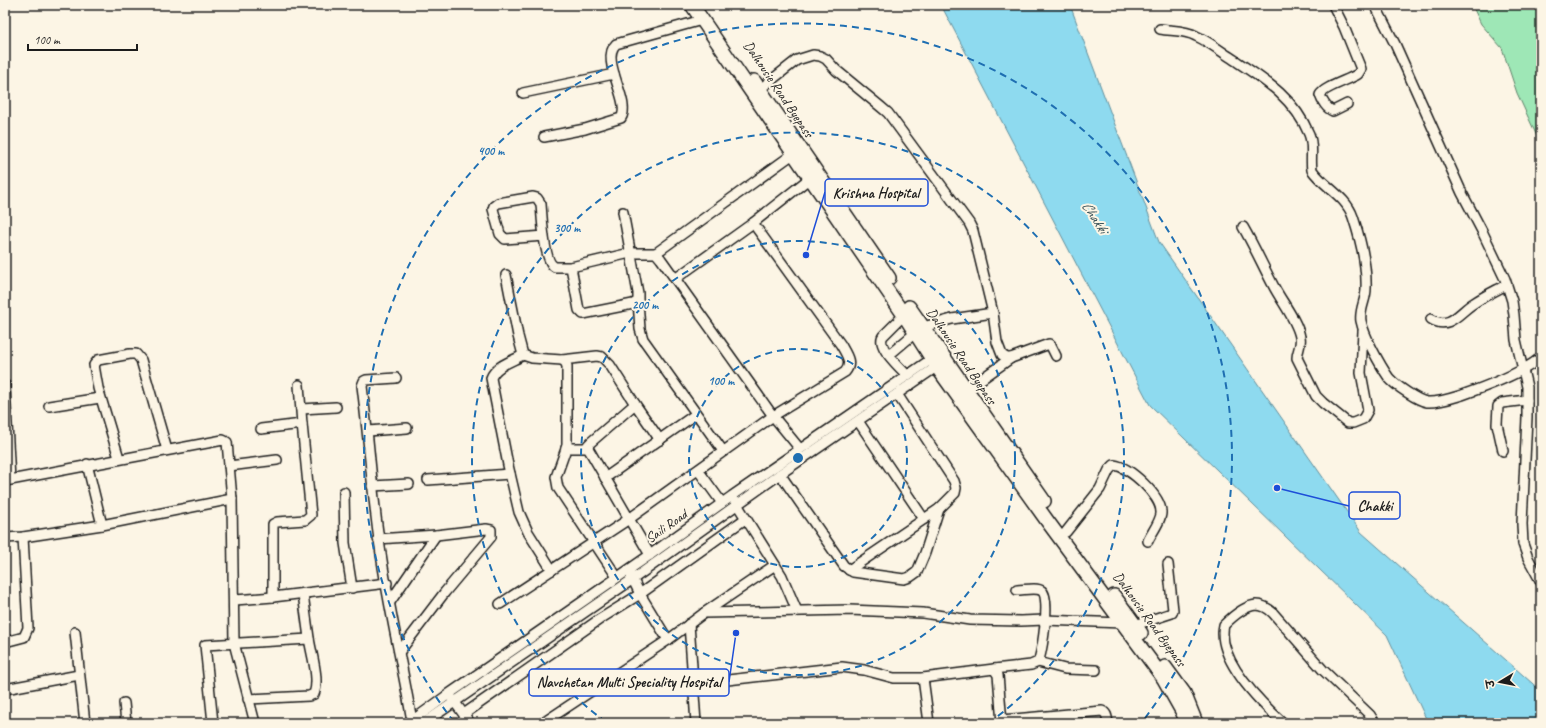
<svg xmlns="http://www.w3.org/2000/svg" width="1546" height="728" font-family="Caveat,'Playpen Sans Deva',sans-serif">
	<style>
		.green { fill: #9ee7b6; stroke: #5d8269 }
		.water { fill: #8edaef; stroke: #608e9b }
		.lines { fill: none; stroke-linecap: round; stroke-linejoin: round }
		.minor-casing { stroke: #1c1c1c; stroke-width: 12 }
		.highway-casing { stroke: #1c1c1c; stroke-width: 16 }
		.minor { stroke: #fcf5e5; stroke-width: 9 }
		.highway { stroke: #fcf5e5; stroke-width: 13 }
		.rail { stroke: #1c1c1c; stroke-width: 2; stroke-dasharray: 6 3; stroke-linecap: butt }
		.ring { fill: none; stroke: #1f6fb2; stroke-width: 2; stroke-dasharray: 7 5 }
		.labels { text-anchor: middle; stroke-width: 4; stroke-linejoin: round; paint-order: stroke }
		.street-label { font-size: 14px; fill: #1c1c1c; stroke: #fcf5e5 }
		.water-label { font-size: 15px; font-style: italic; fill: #3e555b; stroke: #fcf5e5 }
		.centre { fill: #1f6fb2; stroke: #fcf5e5; stroke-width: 2 }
		.ring-label { font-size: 12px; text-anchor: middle; font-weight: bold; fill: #1f6fb2; stroke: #fcf5e5; stroke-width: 4; stroke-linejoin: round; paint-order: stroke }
		.leader { fill: none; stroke: #1d4ed8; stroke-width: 1.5 }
		.callout-dot { fill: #1d4ed8; stroke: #fcf5e5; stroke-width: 1.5 }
		.callout { fill: #fcf5e5; stroke: #1d4ed8; stroke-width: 1.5 }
		.callout-label { font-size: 15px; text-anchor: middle; font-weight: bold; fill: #1c1c1c }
	</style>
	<rect width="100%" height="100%" fill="#fcf5e5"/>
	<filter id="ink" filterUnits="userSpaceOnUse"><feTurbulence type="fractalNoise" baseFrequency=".025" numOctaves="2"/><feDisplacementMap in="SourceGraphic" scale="8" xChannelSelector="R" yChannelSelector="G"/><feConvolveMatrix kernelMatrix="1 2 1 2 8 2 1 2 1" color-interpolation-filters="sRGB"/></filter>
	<g filter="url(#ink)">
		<path class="green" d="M 1472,5 L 1541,5 L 1541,145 L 1517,93 L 1502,48 L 1481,24 Z"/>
		<path class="water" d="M 941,5 L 1070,5 L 1159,242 L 1361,532 L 1541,691 L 1541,723 L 1428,723 L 1387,635 L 1150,405 Z"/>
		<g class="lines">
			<defs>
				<g id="minor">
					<path d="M 1333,5 L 1344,27 L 1361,69 L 1358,74 C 1349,80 1324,87 1320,95 C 1322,101 1327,109 1333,111 L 1347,104"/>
					<path d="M 1375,5 L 1395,44 L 1462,193 L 1482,231 L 1505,279 L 1512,301 L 1514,315 L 1516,340 L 1527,387 L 1527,417 L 1522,524 L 1523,544 L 1528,558 L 1541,582"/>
					<path d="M 1160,29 C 1172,31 1186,30 1196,36 C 1208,41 1219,50 1230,57 C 1263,79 1293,96 1309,134 C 1314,146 1310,158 1312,170 C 1324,187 1346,196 1353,217 C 1360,238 1367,267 1366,289 C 1366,300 1359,310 1361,321 C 1364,336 1380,365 1389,378 C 1395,385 1418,401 1427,402 C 1438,403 1452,398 1462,395 C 1482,388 1527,371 1541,357"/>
					<path d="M 760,89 L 797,60 L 813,55 L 820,56 L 826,59 L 836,70 L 881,107 L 888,113 L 969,223 L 973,231 L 993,313 L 997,342 L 1002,355 L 1007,358 L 1011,358 L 1049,344 L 1051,346 L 1056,356"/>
					<path d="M 523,93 L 614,74"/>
					<path d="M 544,137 L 585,129 L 621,118 C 632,102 599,60 616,44 L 702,20"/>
					<path d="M 1243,227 C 1254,246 1263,266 1273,285 C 1281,301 1297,320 1300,337 C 1302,345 1297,351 1297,358 L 1316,396 L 1323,403 L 1348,423 L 1353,423 L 1363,419 L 1368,410 L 1361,373 L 1363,331"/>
					<path d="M 544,236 L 505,239 L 500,234 L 493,209 L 494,206 L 498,203 L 533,197 L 537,198 L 541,204 C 542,216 544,263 555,267 L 571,267 L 630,253 L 656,253 L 661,259 L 773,416 L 800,449"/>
					<path d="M 656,253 L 793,154"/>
					<path d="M 571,267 L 579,310 L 583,314 L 633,304 L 638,301 L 638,293 L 623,212"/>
					<path d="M 506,275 L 518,336 L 523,355 L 532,358 L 562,360 L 565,362 L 567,366 L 567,446 L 556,477 L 558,488 L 617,577"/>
					<path d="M 675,279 L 753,223 L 810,178"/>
					<path d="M 638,301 L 640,329 L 643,339 L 723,451"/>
					<path d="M 904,315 L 883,336 C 876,346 900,368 907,375"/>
					<path d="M 1431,319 C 1450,331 1460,311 1474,303 C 1484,296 1495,291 1506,285"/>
					<path d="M 923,327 L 952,319 L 993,313"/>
					<path d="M 523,355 C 513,361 496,365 491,378 L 508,465 L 519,512 L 528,532 L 552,570"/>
					<path d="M 889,355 L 915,333"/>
					<path d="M 562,360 L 597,356 L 602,357 L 610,365 L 635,404"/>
					<path d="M 396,378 L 366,380 L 364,381 L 362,386 C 369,440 372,493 380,547 C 388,605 402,663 412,721"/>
					<path d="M 5,385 L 10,480"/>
					<path d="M 966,390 L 1011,358"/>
					<path d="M 49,406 L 100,398"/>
					<path d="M 301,409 L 336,407"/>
					<path d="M 858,421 L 924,519"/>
					<path d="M 261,429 L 302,424"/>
					<path d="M 368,431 L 407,428"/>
					<path d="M 566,448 L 588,448"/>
					<path d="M 1503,451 L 1497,424 L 1498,406 L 1502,403 L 1527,400"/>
					<path d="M 119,458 L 98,388 L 94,365 L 98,360 L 130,354 L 136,354 L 141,360 L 167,450"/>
					<path d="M 87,464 L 102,525 L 232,499"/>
					<path d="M 229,466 L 277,460"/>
					<path d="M 698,470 L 722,503"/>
					<path d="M 780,474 L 844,566 L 853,572 L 904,579 L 910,577 L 917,572 L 925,553 L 939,509"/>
					<path d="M 605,478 L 696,414"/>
					<path d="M 428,480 L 510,474"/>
					<path d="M 5,481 L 223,440 L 227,442 L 232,499 L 234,643 L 255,723"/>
					<path d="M 372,486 L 409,484"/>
					<path d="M 344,492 L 345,543 L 352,588"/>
					<path d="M 735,501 L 782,576 L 797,611"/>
					<path d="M 1066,532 L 1100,489 L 1109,470 L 1114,465 C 1130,467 1161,496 1161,512 C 1162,519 1151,534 1148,541"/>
					<path d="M 5,538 L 23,537 L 102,525"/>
					<path d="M 378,539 L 436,535 L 486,529 L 491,530 L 491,537 L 445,592 L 400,651"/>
					<path d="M 650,555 L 588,448 L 588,445 L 591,442 L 635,404 L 660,440"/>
					<path d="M 849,570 L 939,509 L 955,493 L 956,488 L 954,481 L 897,394"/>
					<path d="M 630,574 L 640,594 L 668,640"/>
					<path d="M 273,597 L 273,524 L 277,522 L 305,520 L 311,515 L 302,424 L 299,385"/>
					<path d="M 235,600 L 273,597 L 387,583"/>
					<path d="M 390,602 L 436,535"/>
					<path d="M 500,604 L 629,519 L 773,416 L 845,372 C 853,363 846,354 841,345 L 753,223"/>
					<path d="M 704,613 L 849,610 L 923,613 L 970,620 L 1021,621 L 1045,620 L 1122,623"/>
					<path d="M 689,624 L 696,723"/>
					<path d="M 1135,625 L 1172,613 L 1173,610 L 1168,564"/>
					<path d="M 75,632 L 85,723"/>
					<path d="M 5,642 L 24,637 L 28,628 L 23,537"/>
					<path d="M 1038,662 L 1065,669 L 1096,670"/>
					<path d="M 994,669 L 1031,665 L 1038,662 L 1039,660 C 1042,649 1051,598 1042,591 C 1037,587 1024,590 1017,590"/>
					<path d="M 923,678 L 929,723"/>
					<path d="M 693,684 L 842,667 L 864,670 L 894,678 L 923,678 L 994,669 L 998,675 L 1002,723"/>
					<path d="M 5,689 L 79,675"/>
					<path d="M 451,697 L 470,723"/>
					<path d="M 248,699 L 309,696 L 314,694 C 320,679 311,653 309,638 C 307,623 305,608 303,594"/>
					<path d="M 124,703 L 126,723"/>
					<path d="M 464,714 L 600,619 L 640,594 L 745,519"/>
					<path d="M 1002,720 L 1102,711 C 1107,713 1107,717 1108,723"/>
					<path d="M 213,723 L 205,645 L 309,639"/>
					<path d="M 409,723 L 449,694 L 650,555 L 732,496 L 936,356"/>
					<path d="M 424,723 L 633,579 L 780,474 L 942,363"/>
					<path d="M 543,723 L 668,640 L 704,613 L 775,565"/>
					<path d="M 1283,723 C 1260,702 1216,659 1224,625 C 1232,617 1245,606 1256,605 C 1263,605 1269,609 1273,613 L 1323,670 L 1370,715 L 1372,718 L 1371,723"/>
				</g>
				<g id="highway">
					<path d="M 692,5 L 904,315 L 937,367 L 1048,522 L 1164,679 L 1182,711 L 1187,723"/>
					<path d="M 754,81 L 889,278"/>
					<path d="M 909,307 L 1044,501"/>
					<path d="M 1114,596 L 1141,633"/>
					<path d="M 1165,667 L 1184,693 L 1196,723"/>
				</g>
			</defs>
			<use href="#minor" class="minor-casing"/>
			<use href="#highway" class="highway-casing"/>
			<use href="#minor" class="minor"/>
			<use href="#highway" class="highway"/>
			<path class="rail" d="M 5,7 L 6,5"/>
		</g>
	</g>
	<g class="ring">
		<circle cx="798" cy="458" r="109"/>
		<circle cx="798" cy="458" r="217"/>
		<path d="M606 722A326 326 0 1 1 990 722"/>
		<path d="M454 722A434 434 0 1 1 1142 722"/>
	</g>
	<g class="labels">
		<g class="street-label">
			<text transform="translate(779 89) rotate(56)" y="5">Dalhousie Road Byepass</text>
			<text transform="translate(962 356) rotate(56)" y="5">Dalhousie Road Byepass</text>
			<text transform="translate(666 526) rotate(-35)" y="5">Saili Road</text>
			<text transform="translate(1150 619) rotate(54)" y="5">Dalhousie Road Byepass</text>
		</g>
		<g class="water-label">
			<text transform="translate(1095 217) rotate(57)" y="5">Chakki</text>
		</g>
	</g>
	<circle cx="798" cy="458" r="6" class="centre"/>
	<g class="ring-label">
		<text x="491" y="155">400 m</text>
		<text x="567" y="232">300 m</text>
		<text x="645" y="309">200 m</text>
		<text x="721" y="385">100 m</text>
	</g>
	<path class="leader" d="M806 255L825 192M1277 488L1349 506M736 633L729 682"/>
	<g class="callout-dot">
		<circle cx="806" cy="255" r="4"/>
		<circle cx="1277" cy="488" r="4"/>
		<circle cx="736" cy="633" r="4"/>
	</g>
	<g class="callout">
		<rect x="825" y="179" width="103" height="27" rx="4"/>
		<rect x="1349" y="492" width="51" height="27" rx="4"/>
		<rect x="529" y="669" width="200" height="27" rx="4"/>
	</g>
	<g class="callout-label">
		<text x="876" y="198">Krishna Hospital</text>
		<text x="1375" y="511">Chakki</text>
		<text x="629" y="687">Navchetan Multi Speciality Hospital</text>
	</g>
	<rect width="1546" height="728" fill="none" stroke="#fcf5e5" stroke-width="20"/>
	<rect x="10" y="10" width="1526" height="708" fill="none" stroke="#1c1c1c" stroke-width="1.5" filter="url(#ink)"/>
	<g transform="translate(1500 682) rotate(260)" stroke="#fcf5e5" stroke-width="3" paint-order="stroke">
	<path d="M0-3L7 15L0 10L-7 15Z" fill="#1c1c1c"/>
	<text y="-6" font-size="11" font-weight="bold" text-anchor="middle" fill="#1c1c1c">उ</text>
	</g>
	<path d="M28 44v6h109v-6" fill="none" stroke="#1c1c1c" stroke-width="2"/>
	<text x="34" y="44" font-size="12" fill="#1c1c1c" stroke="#fcf5e5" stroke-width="3" paint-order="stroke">100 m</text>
</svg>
